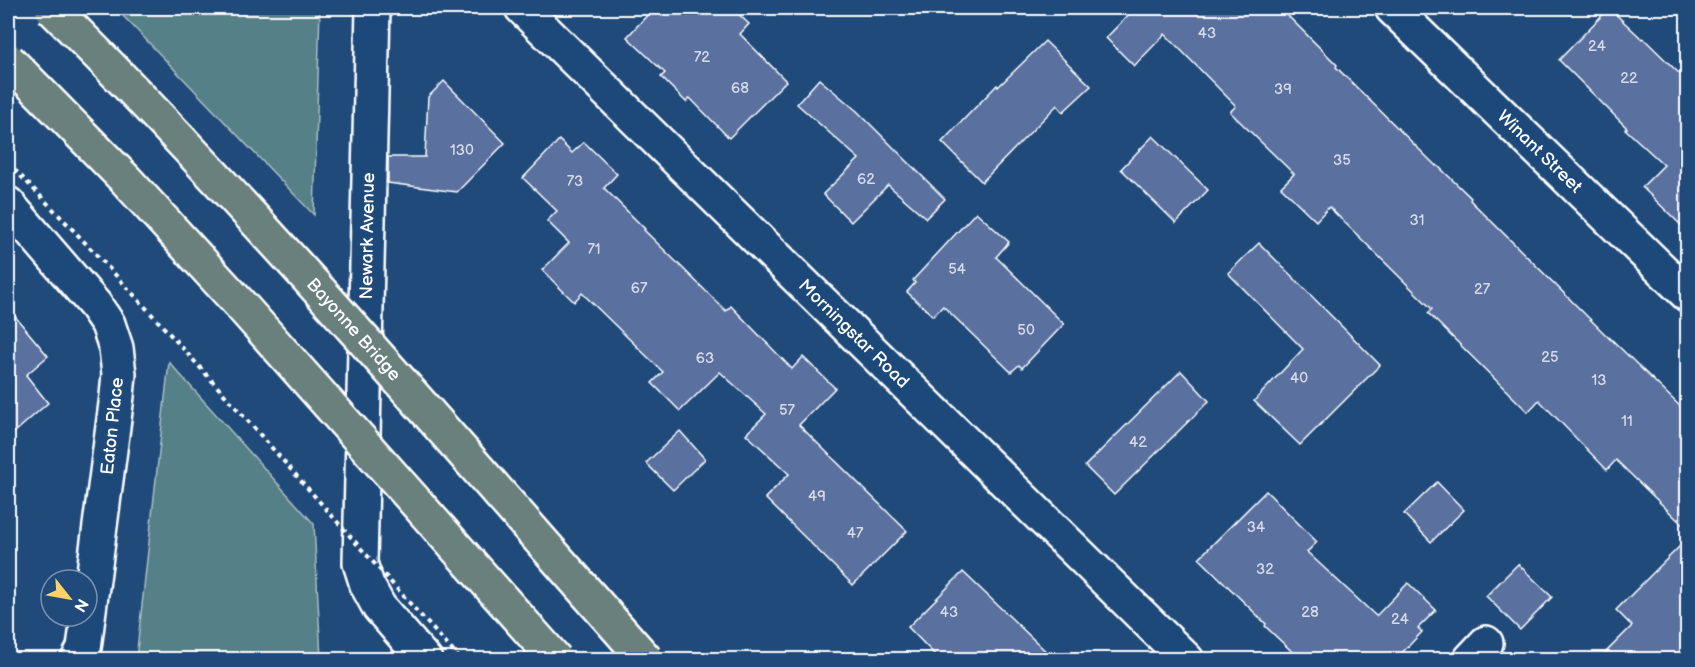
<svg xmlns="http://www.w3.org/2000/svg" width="1695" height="667" font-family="'Balsamiq Sans',sans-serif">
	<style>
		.green { fill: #578087; stroke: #abc0c3; stroke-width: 1.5 }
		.building { fill: #5a6f9f; stroke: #fff; stroke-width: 1.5 }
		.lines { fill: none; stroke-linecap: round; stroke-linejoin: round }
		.minor-casing { stroke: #fff; stroke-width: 38 }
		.minor { stroke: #1f4a7a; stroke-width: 33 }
		.highway-bridge-casing { stroke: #fff; stroke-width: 38; stroke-linecap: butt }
		.path-bridge { stroke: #fff; stroke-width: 4; stroke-dasharray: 4.5 4.5; stroke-linecap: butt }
		.highway-bridge { stroke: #6a807d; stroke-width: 33 }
		.labels { text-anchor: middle; stroke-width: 6; stroke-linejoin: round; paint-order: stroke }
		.number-label { font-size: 15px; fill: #d6dbe7 }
		.street-label { font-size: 18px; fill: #fff; stroke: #1f4a7a }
	</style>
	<rect width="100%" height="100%" fill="#1f4a7a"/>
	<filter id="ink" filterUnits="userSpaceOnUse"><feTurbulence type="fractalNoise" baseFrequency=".0167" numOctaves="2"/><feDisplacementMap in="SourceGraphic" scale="12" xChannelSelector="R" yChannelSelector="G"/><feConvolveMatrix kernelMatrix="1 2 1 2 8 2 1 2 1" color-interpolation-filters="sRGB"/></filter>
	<g filter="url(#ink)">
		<g class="green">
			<path d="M 115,8 L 320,8 L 314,215 L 129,22 Z"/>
			<path d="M 169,362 L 314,524 L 321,659 L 136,659 Z"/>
		</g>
		<g class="building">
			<path d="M 654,8 L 732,8 L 749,24 L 740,34 L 786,81 L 729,138 L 690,98 L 686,102 L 661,77 L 665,73 L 627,37 Z"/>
			<path d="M 1135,8 L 1280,8 L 1337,65 L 1336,67 L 1436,166 L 1437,165 L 1471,198 L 1470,200 L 1610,339 L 1610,338 L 1688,414 L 1688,530 L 1616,460 L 1607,470 L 1539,400 L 1528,412 L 1428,313 L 1432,309 L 1329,207 L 1316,221 L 1281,187 L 1294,174 L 1230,112 L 1236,106 L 1165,34 L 1134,66 L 1106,38 Z"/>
			<path d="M 1609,8 L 1642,39 L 1643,38 L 1688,82 L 1688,232 L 1642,187 L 1664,165 L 1625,129 L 1627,128 L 1559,60 Z"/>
			<path d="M 1045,41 L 1091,86 L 1063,112 L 1057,105 L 982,182 L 942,142 L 997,85 L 998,87 Z"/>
			<path d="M 819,79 L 857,111 L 945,199 L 926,218 L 888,185 L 851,222 L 823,194 L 859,159 L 797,104 Z"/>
			<path d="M 444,81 L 505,143 L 457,192 L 388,183 L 388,157 L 425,157 L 428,97 Z"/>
			<path d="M 1153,136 L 1208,190 L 1176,223 L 1121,169 Z"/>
			<path d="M 559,140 L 572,153 L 584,142 L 617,174 L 604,188 L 645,229 L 644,230 L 726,311 L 731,306 L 792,369 L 803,357 L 835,388 L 799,425 L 907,531 L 853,585 L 765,498 L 789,474 L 746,434 L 766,414 L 720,372 L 680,411 L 652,383 L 663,372 L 582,293 L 574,302 L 542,270 L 569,243 L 547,221 L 557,211 L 523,178 Z"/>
			<path d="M 976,212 L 1009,242 L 996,257 L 1064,324 L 1022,368 L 1019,365 L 1011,372 L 943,306 L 933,316 L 907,292 L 915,283 L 913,280 Z"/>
			<path d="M 1259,243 L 1380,365 L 1300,445 L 1254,401 L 1303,349 L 1228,273 Z"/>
			<path d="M 8,308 L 48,356 L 26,375 L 48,403 L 8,438 Z"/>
			<path d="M 1181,371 L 1209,401 L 1114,495 L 1085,466 Z"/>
			<path d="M 680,431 L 705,459 L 673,490 L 646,463 Z"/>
			<path d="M 1437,482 L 1464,510 L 1431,542 L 1404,514 Z"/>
			<path d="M 1266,491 L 1317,542 L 1307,552 L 1376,616 L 1408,583 L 1436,610 L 1418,628 L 1422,632 L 1395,660 L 1301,660 L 1265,626 L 1266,624 L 1199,558 Z"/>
			<path d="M 1688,538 L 1688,660 L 1598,660 L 1632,626 L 1616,610 Z"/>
			<path d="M 1518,564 L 1552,597 L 1520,630 L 1486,596 Z"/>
			<path d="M 963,572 L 1055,660 L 940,660 L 908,627 Z"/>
		</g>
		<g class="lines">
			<defs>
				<g id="minor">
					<path d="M 373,8 L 360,563 L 367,585 L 379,607 L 425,660"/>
					<path id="s1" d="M 522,8 L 1187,660"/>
					<path id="s2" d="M 1392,8 L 1688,295"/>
					<path d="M 8,204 L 95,305 L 108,324 L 116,348 L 119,374 L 117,396 L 84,648 L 78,660"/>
					<path d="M 1470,660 L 1486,643"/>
				</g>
			</defs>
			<use href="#minor" class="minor-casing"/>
			<use href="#minor" class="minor"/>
			<defs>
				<g id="highway-bridge">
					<path id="s3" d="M 52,8 C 260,215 451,440 646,660"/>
					<path d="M 8,60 L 126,180 L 237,301 L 556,660"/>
				</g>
			</defs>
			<use href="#highway-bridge" class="highway-bridge-casing"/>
			<path class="path-bridge" d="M 8,163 C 166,322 310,494 461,660"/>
			<use href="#highway-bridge" class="highway-bridge"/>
		</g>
	</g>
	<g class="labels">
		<g class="number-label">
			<text x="1207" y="38">43</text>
			<text x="1597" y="51">24</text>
			<text x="702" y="62">72</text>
			<text x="1629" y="83">22</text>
			<text x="740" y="93">68</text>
			<text x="1283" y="94">39</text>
			<text x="462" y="155">130</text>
			<text x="1342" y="165">35</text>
			<text x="866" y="184">62</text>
			<text x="575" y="186">73</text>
			<text x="1417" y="225">31</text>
			<text x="594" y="254">71</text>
			<text x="957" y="274">54</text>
			<text x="639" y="293">67</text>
			<text x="1482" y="294">27</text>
			<text x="1026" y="335">50</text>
			<text x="1550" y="362">25</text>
			<text x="705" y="363">63</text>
			<text x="1299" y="383">40</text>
			<text x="1599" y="385">13</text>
			<text x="787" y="415">57</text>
			<text x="1627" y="426">11</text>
			<text x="1138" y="447">42</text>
			<text x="817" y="501">49</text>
			<text x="1256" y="532">34</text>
			<text x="855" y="538">47</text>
			<text x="1265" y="574">32</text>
			<text x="949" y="617">43</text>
			<text x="1310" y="617">28</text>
			<text x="1400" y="624">24</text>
		</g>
		<g class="street-label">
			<text dy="6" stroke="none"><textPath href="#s2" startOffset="206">Winant Street</textPath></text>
			<text transform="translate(367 236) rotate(-89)" y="6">Newark Avenue</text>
			<text dy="6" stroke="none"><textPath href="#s3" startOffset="441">Bayonne Bridge</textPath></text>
			<text dy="6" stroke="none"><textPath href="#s1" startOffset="465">Morningstar Road</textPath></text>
			<text transform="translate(112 426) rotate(-84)" y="6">Eaton Place</text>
		</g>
	</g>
	<rect width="1695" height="667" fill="none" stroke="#1f4a7a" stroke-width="30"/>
	<rect x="15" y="15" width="1665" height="637" fill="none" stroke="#fff" stroke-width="2" filter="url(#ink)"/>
	<g transform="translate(69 598) rotate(121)"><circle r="28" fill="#1f4a7a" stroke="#7992af" stroke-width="1.5"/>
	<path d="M0-4.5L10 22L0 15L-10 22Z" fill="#ffd166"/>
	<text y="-9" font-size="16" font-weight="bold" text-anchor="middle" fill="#ffffff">N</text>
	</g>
</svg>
